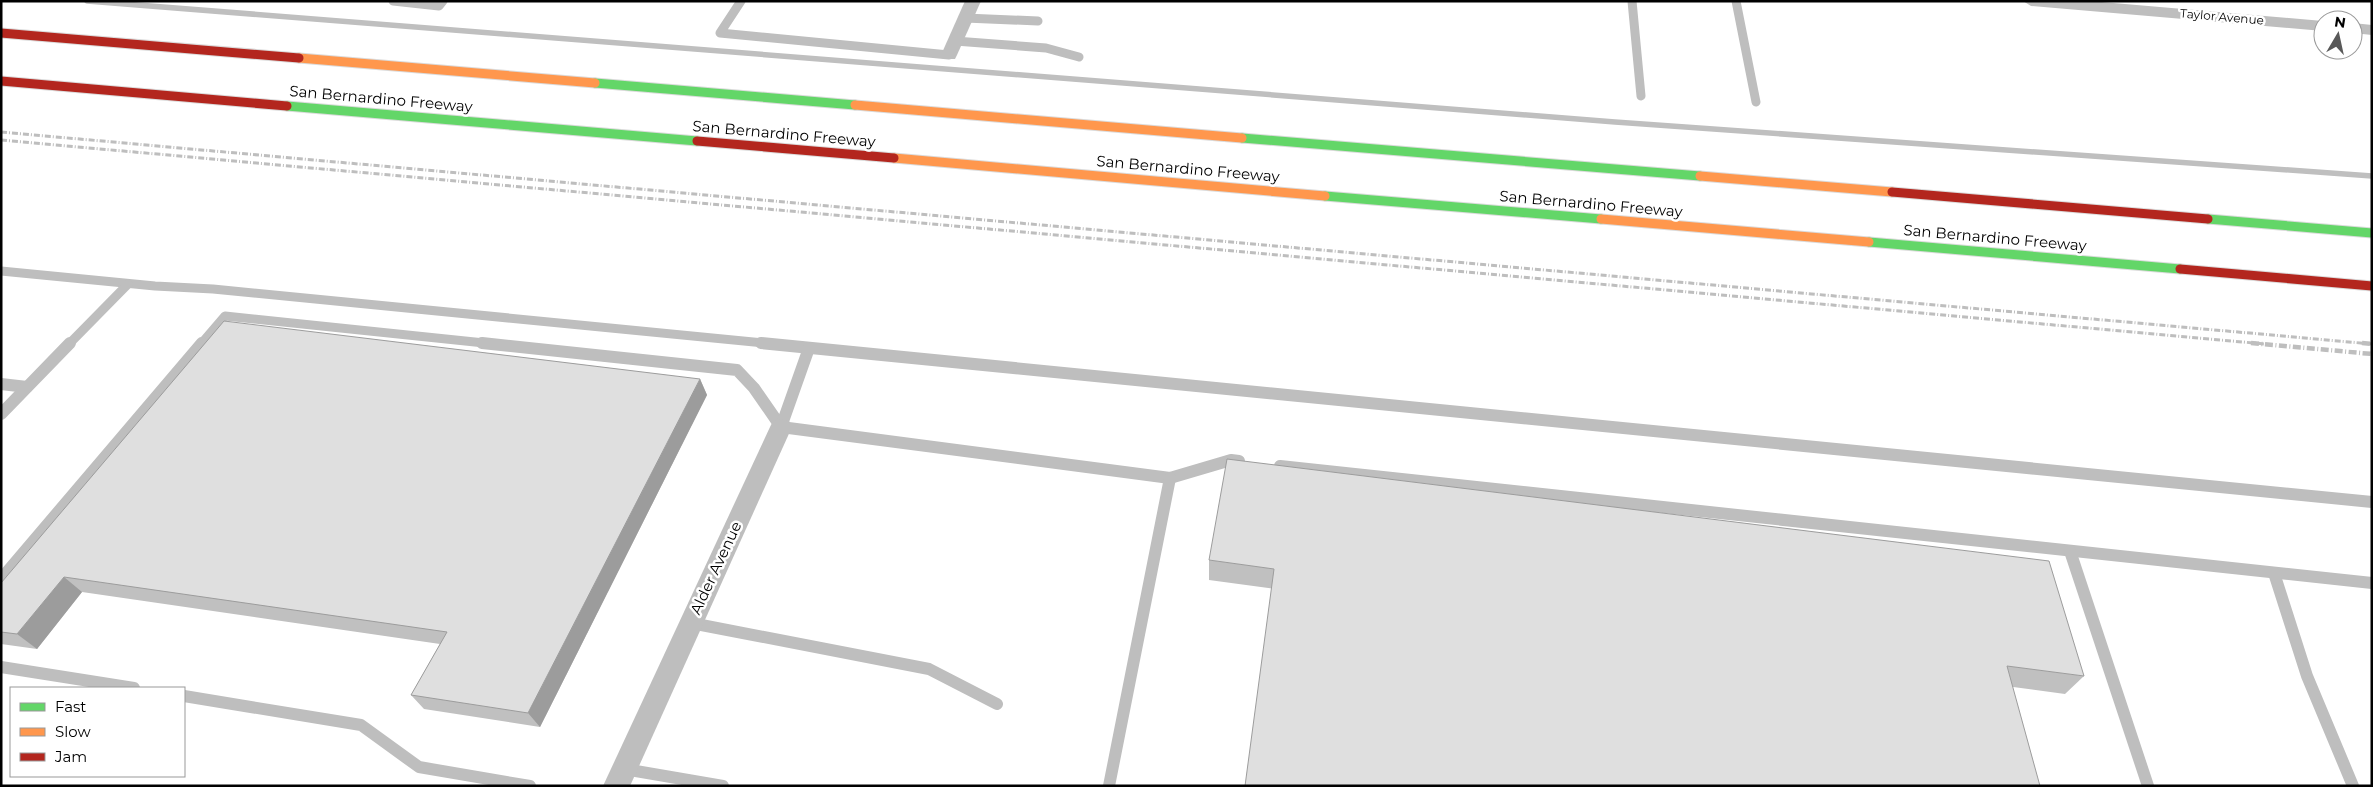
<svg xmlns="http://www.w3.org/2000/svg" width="2373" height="787" font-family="Montserrat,sans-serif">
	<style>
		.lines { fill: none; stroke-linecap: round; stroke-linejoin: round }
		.stream { stroke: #bfbfbf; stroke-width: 5.5 }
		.fast-casing { stroke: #dbdbdb; stroke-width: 11 }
		.slow-casing { stroke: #dbdbdb; stroke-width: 11 }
		.jam-casing { stroke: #dbdbdb; stroke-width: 11 }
		.lane-far1 { stroke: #bebebe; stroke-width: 9 }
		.lane { stroke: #bebebe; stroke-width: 12 }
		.street { fill: #bebebe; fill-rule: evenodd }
		.fast { stroke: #63d668; stroke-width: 9 }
		.slow { stroke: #ff974d; stroke-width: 9 }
		.jam { stroke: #b3261e; stroke-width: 9 }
		.rail-far1 { stroke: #bebebe; stroke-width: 3; stroke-dasharray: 6 2 1 2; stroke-linecap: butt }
		.rail { stroke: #bebebe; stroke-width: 4.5; stroke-dasharray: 8 2.5 1 2.5; stroke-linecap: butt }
		.wall { fill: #c0c0c0 }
		.shaded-wall { fill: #9c9c9c }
		.building { fill: #dfdfdf; stroke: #9c9c9c }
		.labels { text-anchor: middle; stroke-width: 5; stroke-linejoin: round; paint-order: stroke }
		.far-street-label { font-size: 12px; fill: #000; stroke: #fff }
		.street-label { font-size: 15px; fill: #000; stroke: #fff }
	</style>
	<rect width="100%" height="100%" fill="#fff"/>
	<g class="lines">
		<path class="stream" d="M 87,1 L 1615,122 L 2372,176"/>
		<defs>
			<g id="fast">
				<path d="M 595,83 L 855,105"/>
				<path d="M 287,106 L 697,141"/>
				<path d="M 1242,138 L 1700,176"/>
				<path d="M 1325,196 L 1601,219"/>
				<path d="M 2208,219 L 2372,233"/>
				<path d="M 1869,242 L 2180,269"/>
			</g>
			<g id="slow">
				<path d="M 299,58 L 595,83"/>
				<path d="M 855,105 L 1242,138"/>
				<path d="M 894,158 L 1325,196"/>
				<path d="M 1700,176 L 1892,192"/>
				<path d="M 1601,219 L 1869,242"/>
			</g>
			<g id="jam">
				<path d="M 1,33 L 299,58"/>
				<path d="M 1,81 L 287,106"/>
				<path d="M 697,141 L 894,158"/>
				<path d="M 1892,192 L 2208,219"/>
				<path d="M 2180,269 L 2372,286"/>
			</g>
		</defs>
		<use href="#fast" class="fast-casing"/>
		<use href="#slow" class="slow-casing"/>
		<use href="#jam" class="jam-casing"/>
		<g class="lane-far1">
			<path d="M 393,1 L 439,6 L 443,1"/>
			<path d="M 741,1 L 720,33 L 949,55"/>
			<path d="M 1632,1 L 1641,96"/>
			<path d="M 1736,1 L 1756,102"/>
			<path d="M 965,18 L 1038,21"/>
			<path d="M 955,41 L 1046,48 L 1079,57"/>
			<path d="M 1,271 L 155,286 L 213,289 L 774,344"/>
			<path d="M 69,344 L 128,284"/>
			<path d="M 201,344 L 225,316 L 494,344"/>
		</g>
		<g class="lane">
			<path d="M 482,343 L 737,370 L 754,388 L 781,427 L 1170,478 L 1231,460 L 1239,461"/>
			<path d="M 761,343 L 2372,502"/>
			<path d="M 1,384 L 27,387"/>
			<path d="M 1,414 L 70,343"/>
			<path d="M 781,427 L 809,348"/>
			<path d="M 1280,466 L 2372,583"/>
			<path d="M 2070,551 L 2148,786"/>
			<path d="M 2274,573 L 2307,676 L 2353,786"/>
			<path d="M 1,579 L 202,343"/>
			<path d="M 691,623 L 929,669 L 997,704"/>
			<path d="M 1,667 L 134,688"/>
			<path d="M 184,696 L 361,725 L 419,767 L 530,786"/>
			<path d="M 624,769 L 723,786"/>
			<path d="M 1109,786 L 1170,478"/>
		</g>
		<g class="street">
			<path d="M 965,1 L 981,1 L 957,55 L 955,59 L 943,59 L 941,55 Z"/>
			<path d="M 2023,1 L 2090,1 L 2323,21 L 2323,31 L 2031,6 Z"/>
			<path d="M 2353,23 L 2372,25 L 2372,35 L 2353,33 Z"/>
			<path d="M 781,419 L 789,421 L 792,427 L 630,786 L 603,786 L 770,427 L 773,421 Z"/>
		</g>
		<use href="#fast" class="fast"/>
		<use href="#slow" class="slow"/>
		<use href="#jam" class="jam"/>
		<g class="rail-far1">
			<path d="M 1,132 L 2372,344"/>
			<path d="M 1,140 L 2265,344"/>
		</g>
		<g class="rail">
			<path d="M 2251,343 L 2372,354"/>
			<path d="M 2362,343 L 2372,344"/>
		</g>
	</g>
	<g class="wall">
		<path d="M 700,379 L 707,395 L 540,727 L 424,709 L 411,695 L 440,644 L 82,592 L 37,649 L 1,644 L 1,583 Z"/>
		<path d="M 1209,560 L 2084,676 L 2065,694 L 1209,580 Z"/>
	</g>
	<g class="shaded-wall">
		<path d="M 700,379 L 707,395 L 540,727 L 528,713 Z"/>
		<path d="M 64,577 L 82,592 L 37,649 L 17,634 Z"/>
	</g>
	<g class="building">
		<path d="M 224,321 L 700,379 L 528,713 L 411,695 L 447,632 L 64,577 L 17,634 L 1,632 L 1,583 Z"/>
		<path d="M 1227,459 L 2049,561 L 2084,676 L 2007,666 L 2040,786 L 1245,786 L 1274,569 L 1209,560 Z"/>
	</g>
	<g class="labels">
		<g class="far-street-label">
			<text transform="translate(2222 17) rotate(5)" y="4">Taylor Avenue</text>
		</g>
		<g class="street-label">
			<text transform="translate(381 99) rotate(5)" y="5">San Bernardino Freeway</text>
			<text transform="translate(784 134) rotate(5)" y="5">San Bernardino Freeway</text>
			<text transform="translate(1188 169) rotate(5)" y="5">San Bernardino Freeway</text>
			<text transform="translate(1591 204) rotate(5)" y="5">San Bernardino Freeway</text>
			<text transform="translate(1995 238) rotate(5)" y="5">San Bernardino Freeway</text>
			<text transform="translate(716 568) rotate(-65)" y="5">Alder Avenue</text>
		</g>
	</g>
	<rect width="2373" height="787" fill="none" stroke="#000000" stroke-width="5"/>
	<rect x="10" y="687" width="175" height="90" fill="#ffffff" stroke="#999999"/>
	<rect x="20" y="703" width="25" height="8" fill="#63d668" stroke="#999999"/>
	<text x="55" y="712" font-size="15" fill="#000000">Fast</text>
	<rect x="20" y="728" width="25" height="8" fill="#ff974d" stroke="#999999"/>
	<text x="55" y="737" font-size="15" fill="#000000">Slow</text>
	<rect x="20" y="753" width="25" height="8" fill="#b3261e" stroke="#999999"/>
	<text x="55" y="762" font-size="15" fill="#000000">Jam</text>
	<g transform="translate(2338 35) rotate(9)"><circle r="24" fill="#ffffff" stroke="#999999"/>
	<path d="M0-4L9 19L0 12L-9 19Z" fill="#595959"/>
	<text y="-8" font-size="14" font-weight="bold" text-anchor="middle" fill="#000000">N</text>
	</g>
</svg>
